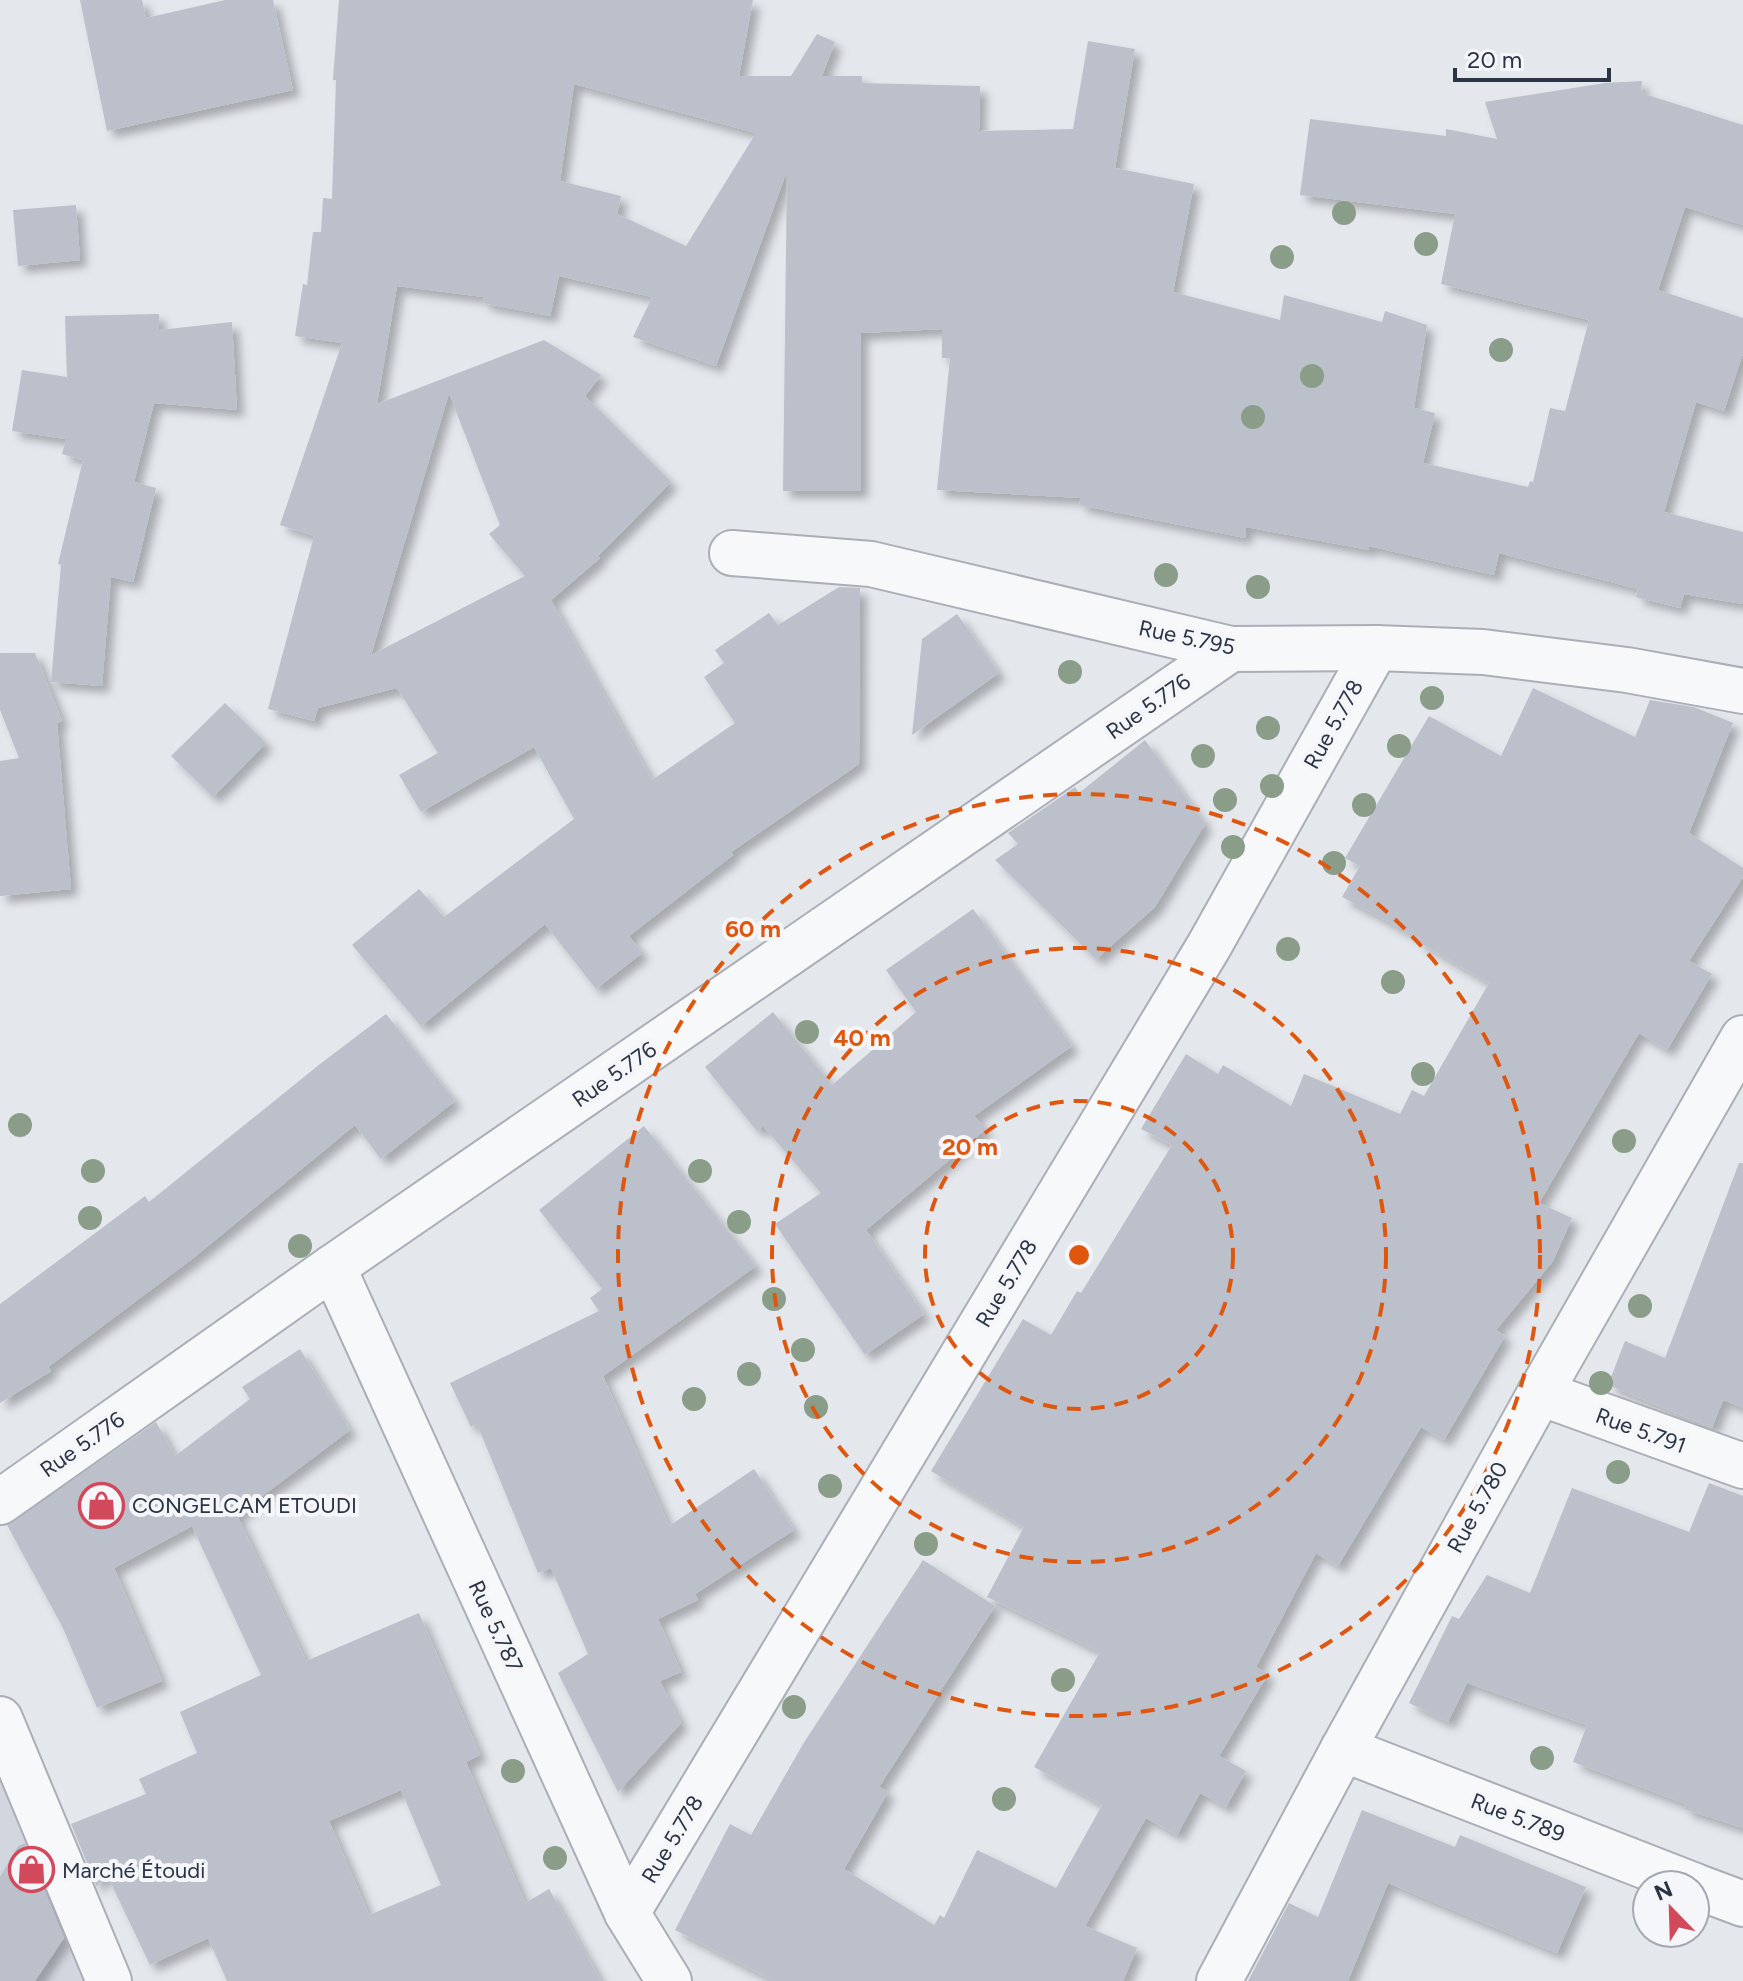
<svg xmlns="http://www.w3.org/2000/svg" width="1743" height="1981" font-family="Figtree,sans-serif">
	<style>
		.built { fill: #d2d6de }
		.building { fill: #bbc0ca; fill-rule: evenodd; filter: url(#shadow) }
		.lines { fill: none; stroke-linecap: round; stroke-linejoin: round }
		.street-casing { stroke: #a9aeb7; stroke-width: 48 }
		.street { stroke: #f7f8fa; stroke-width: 44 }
		.tree { fill: #899d89 }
		.ring { fill: none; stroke: #df570f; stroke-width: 4; stroke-dasharray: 14 10 }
		.labels { text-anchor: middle; stroke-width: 8; stroke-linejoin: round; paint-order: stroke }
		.street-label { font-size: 22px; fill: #2b3445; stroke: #f4f6f9 }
		.poi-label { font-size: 22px; fill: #2b3445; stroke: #f4f6f9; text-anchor: start }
		.centre { fill: #df570f; stroke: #f4f6f9; stroke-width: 4 }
		.ring-label { font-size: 24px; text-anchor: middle; font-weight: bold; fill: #df570f; stroke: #f4f6f9; stroke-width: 8; stroke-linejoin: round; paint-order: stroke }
	</style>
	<defs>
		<filter id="shadow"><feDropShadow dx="7" dy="7" stdDeviation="4" flood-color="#0004"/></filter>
	</defs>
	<rect width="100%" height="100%" fill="#e4e7ec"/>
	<path class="built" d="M 0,1726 L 111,1981 L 0,1981 Z"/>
	<g class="building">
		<path d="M 80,0 L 142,0 L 146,18 L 225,0 L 273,0 L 293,90 L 107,131 Z"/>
		<path d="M 339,0 L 753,0 L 739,76 L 791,76 L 817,34 L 835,42 L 822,76 L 862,76 L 862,83 L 980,86 L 979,131 L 1073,129 L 1088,41 L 1135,49 L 1115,168 L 1194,184 L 1173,292 L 1280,320 L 1284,295 L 1382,322 L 1385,311 L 1427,325 L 1414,408 L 1435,413 L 1423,463 L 1528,487 L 1530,481 L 1533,482 L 1550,408 L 1565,411 L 1589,320 L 1441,284 L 1455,214 L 1300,195 L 1310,119 L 1446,136 L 1446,129 L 1497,139 L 1485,102 L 1605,83 L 1642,81 L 1641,93 L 1743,125 L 1743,225 L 1685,207 L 1658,290 L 1743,318 L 1743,353 L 1724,411 L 1696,402 L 1664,512 L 1743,532 L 1743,604 L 1684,594 L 1680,608 L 1636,597 L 1638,589 L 1499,553 L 1494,575 L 1369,546 L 1369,550 L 1246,527 L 1245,538 L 1079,505 L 1081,498 L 937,490 L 950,358 L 942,358 L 942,329 L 861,333 L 861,491 L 783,491 L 787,171 L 716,366 L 633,337 L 652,297 L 559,276 L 550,316 L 483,303 L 484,297 L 397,286 L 377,404 L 544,340 L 601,375 L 585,396 L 671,482 L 598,556 L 600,558 L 551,600 L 652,780 L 735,723 L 704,677 L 724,663 L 715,650 L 769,613 L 778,625 L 839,587 L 860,588 L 859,764 L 731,852 L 733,855 L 629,936 L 642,953 L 596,989 L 545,924 L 421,1026 L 352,945 L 419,889 L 444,917 L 574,819 L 534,747 L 421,812 L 399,775 L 438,753 L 397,688 L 318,708 L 314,721 L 268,709 L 314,536 L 280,525 L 342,343 L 295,336 L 303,284 L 307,285 L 313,232 L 321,232 L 323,198 L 332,199 L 336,80 L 333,80 ZM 574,84 L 756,133 L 686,246 L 617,214 L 621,196 L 560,181 ZM 449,393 L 500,525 L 489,534 L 525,576 L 371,655 Z"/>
		<path d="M 76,205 L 80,260 L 18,266 L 13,210 Z"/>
		<path d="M 159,314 L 159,330 L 232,322 L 237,410 L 154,403 L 134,482 L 156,488 L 133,582 L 111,577 L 102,686 L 51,682 L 61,565 L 58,564 L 83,460 L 62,454 L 66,439 L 12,431 L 22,370 L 67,377 L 65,316 Z"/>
		<path d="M 957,614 L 999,673 L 912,735 L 922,639 Z"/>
		<path d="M 0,653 L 35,653 L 62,721 L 57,723 L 71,889 L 0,896 L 0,761 L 19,758 L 0,710 Z"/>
		<path d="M 1533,688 L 1635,737 L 1650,700 L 1694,707 L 1733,723 L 1689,833 L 1743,868 L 1743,877 L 1689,961 L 1712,974 L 1667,1050 L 1639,1033 L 1539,1203 L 1572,1218 L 1553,1261 L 1496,1330 L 1505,1336 L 1444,1440 L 1421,1427 L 1338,1566 L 1316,1553 L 1256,1667 L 1268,1674 L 1219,1756 L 1246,1771 L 1226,1807 L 1200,1793 L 1177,1835 L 1146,1818 L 1085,1926 L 1137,1948 L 1123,1981 L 774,1981 L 675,1930 L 730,1824 L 751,1835 L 803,1744 L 923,1560 L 995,1606 L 879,1787 L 888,1792 L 844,1869 L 934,1925 L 940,1915 L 944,1918 L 977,1850 L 1056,1888 L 1102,1805 L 1034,1767 L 1100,1652 L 987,1597 L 1024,1527 L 931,1471 L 1023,1319 L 1051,1335 L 1077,1291 L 1081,1293 L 1172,1145 L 1141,1129 L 1186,1054 L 1218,1074 L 1223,1065 L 1291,1106 L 1304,1074 L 1400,1114 L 1412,1090 L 1424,1096 L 1489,983 L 1417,941 L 1419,938 L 1342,897 L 1360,866 L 1345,858 L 1429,716 L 1501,756 Z"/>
		<path d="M 225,703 L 266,743 L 213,797 L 171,756 Z"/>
		<path d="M 1145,740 L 1205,824 L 1155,907 L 1096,959 L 995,860 L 1018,844 L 1008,833 L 1075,787 L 1079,793 Z"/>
		<path d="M 973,909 L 1072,1046 L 974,1116 L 986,1129 L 866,1230 L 924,1314 L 865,1355 L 775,1224 L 821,1193 L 763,1126 L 757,1131 L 705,1067 L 773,1012 L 832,1085 L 916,1012 L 886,970 Z"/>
		<path d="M 386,1014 L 455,1101 L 381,1159 L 355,1125 L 192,1259 L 48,1367 L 51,1371 L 0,1403 L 0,1304 L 145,1196 L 149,1202 L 320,1064 Z"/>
		<path d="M 644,1126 L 756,1266 L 603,1376 L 669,1526 L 754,1469 L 794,1530 L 695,1594 L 698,1600 L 658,1619 L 681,1672 L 660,1681 L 681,1723 L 618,1792 L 558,1673 L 588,1654 L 551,1568 L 538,1573 L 477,1424 L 471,1427 L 450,1383 L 599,1311 L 590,1298 L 602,1289 L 539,1210 Z"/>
		<path d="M 1739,1163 L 1743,1163 L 1743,1408 L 1723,1400 L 1712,1428 L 1608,1385 L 1625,1341 L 1665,1358 Z"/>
		<path d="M 300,1349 L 350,1430 L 237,1515 L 306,1661 L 419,1613 L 480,1755 L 466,1762 L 525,1903 L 549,1889 L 601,1981 L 227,1981 L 208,1938 L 150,1965 L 106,1873 L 97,1887 L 71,1824 L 146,1794 L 139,1779 L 197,1753 L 180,1712 L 261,1675 L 192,1526 L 114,1568 L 162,1681 L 97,1708 L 62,1626 L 7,1525 L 156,1422 L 175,1456 L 250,1399 L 242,1387 ZM 401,1790 L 441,1885 L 369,1915 L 329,1821 Z"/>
		<path d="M 1709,1483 L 1743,1496 L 1743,1828 L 1684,1809 L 1686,1804 L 1573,1762 L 1587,1725 L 1467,1683 L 1448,1722 L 1409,1703 L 1452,1616 L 1459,1619 L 1487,1575 L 1530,1593 L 1572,1488 L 1689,1532 Z"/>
		<path d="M 1362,1810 L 1455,1847 L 1460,1835 L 1586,1887 L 1557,1953 L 1388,1883 L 1348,1981 L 1248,1981 L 1289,1903 L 1318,1917 Z"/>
		<path d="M 25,1843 L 64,1938 L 35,1981 L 0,1981 L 0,1877 L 18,1846 Z"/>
	</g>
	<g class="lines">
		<defs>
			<g id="street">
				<path d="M 732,553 L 871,564 L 1231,649 L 1376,648 L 1483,652 L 1627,670 L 1743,691"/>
				<path d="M 333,1267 L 627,1913 L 669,1981"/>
				<path d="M 1540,1393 L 1743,1466"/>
				<path d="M 0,1502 L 333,1267 L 1231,649"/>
				<path d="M 0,1719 L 109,1981"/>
				<path d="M 1343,1749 L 1693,1885"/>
				<path d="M 1695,1886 L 1743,1904"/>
				<path d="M 627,1913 L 1209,946 L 1376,648"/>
				<path d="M 1219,1981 L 1343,1749 L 1540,1393 L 1743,1038"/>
			</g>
		</defs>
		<use href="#street" class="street-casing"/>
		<use href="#street" class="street"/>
	</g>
	<g class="tree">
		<circle cx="1344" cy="213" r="12"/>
		<circle cx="1426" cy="244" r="12"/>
		<circle cx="1282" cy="257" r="12"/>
		<circle cx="1501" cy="350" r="12"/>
		<circle cx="1312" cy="376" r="12"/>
		<circle cx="1253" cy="417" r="12"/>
		<circle cx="1166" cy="575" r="12"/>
		<circle cx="1258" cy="587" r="12"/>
		<circle cx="1070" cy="672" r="12"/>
		<circle cx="1432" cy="698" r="12"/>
		<circle cx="1268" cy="728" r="12"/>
		<circle cx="1399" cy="746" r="12"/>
		<circle cx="1203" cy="756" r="12"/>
		<circle cx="1272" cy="786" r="12"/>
		<circle cx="1225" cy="800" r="12"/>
		<circle cx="1364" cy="805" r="12"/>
		<circle cx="1233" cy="847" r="12"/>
		<circle cx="1334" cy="863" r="12"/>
		<circle cx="1288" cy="949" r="12"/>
		<circle cx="1393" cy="982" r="12"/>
		<circle cx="807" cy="1032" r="12"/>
		<circle cx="1423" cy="1074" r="12"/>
		<circle cx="20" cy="1125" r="12"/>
		<circle cx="1624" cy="1141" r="12"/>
		<circle cx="93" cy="1171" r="12"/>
		<circle cx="700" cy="1171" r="12"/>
		<circle cx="90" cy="1218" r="12"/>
		<circle cx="739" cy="1222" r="12"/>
		<circle cx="300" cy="1246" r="12"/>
		<circle cx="774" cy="1299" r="12"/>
		<circle cx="1640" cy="1306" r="12"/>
		<circle cx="803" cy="1350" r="12"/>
		<circle cx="749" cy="1374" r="12"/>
		<circle cx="1601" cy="1383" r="12"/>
		<circle cx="694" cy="1399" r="12"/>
		<circle cx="816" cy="1407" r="12"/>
		<circle cx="1618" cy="1472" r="12"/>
		<circle cx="830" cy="1486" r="12"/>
		<circle cx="926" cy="1544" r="12"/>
		<circle cx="1063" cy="1680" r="12"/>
		<circle cx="794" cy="1707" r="12"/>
		<circle cx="1542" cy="1758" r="12"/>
		<circle cx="513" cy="1771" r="12"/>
		<circle cx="1004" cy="1799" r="12"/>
		<circle cx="555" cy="1858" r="12"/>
	</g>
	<g class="ring">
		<circle cx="1079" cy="1255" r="154"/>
		<circle cx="1079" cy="1255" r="307"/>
		<circle cx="1079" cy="1255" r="461"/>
	</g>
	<defs>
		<symbol id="shop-ring" viewBox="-11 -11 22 22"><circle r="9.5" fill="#f4f6f9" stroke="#d1495b" stroke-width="1.5"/><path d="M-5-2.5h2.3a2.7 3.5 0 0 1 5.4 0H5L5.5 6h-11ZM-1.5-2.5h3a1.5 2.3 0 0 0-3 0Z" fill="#d1495b"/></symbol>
	</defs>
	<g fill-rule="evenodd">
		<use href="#shop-ring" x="76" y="1480" width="51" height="51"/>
		<use href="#shop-ring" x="6" y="1844" width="51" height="51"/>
	</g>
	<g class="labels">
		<g class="street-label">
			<text transform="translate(1187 637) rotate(12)" y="8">Rue 5.795</text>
			<text transform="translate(1148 706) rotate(-35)" y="8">Rue 5.776</text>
			<text transform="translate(1333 724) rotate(-61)" y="8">Rue 5.778</text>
			<text transform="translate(614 1074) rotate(-35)" y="8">Rue 5.776</text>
			<text transform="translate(1006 1283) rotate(-59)" y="8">Rue 5.778</text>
			<text transform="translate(1641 1430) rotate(20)" y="8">Rue 5.791</text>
			<text transform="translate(82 1444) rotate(-35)" y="8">Rue 5.776</text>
			<text transform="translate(1477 1507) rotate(-61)" y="8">Rue 5.780</text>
			<text transform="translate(496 1626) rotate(65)" y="8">Rue 5.787</text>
			<text transform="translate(1518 1817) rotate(21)" y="8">Rue 5.789</text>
			<text transform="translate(672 1839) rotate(-59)" y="8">Rue 5.778</text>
		</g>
		<g class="poi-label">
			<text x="132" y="1513">CONGELCAM ETOUDI</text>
			<text x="62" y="1878">Marché Étoudi</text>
		</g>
	</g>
	<circle cx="1079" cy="1255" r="12" class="centre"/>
	<g class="ring-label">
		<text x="753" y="937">60 m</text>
		<text x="862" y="1046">40 m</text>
		<text x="970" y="1155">20 m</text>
	</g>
	<g transform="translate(1671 1909) rotate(337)"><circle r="38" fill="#f4f6f9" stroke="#a4a8b1" stroke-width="2"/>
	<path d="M0-6L14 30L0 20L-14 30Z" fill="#d1495b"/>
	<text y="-12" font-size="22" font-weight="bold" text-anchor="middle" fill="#2b3445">N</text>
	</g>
	<path d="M1455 68v12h154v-12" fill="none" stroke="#2b3445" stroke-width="4"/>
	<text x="1467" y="68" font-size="24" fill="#2b3445" stroke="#f4f6f9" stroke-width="6" paint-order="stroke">20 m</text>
</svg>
